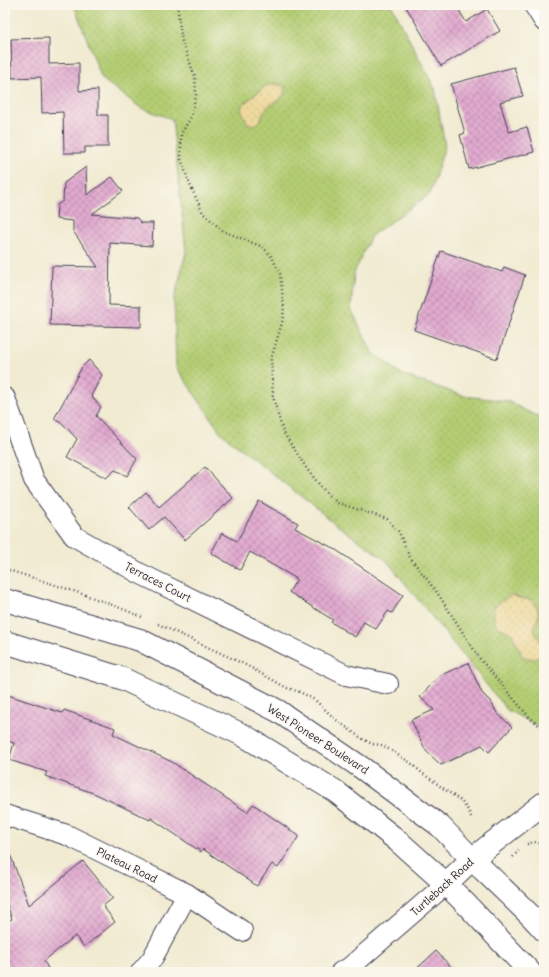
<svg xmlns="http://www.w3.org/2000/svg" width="549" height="977" font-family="Delius,sans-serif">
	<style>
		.grass { fill: url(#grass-dots); stroke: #6b7857 }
		.sand { fill: url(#sand-dots); stroke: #887e6c }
		.building { fill: url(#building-cross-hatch) }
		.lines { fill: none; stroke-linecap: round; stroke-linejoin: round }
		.minor-casing { stroke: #414052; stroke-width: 22 }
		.secondary-casing { stroke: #414052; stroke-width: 24 }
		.path { stroke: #414052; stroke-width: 2.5; stroke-dasharray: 1 3; stroke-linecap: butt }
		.minor { stroke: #fff; stroke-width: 20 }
		.secondary { stroke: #fff; stroke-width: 22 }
		.labels { text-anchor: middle; stroke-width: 3; stroke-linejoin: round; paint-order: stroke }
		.street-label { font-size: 11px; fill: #22223b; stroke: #fbf7ec }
	</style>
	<defs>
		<pattern id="grass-dots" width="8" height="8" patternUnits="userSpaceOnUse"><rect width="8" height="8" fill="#b4cd73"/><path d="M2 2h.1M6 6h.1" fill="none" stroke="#9ab064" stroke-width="1.8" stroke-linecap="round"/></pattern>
		<pattern id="sand-dots" width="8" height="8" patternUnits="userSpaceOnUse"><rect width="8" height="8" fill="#eeda9e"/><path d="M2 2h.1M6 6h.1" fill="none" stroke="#ccbb89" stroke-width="1.8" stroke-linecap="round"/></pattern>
		<pattern id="building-cross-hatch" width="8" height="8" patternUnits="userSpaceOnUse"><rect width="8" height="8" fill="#e2abd0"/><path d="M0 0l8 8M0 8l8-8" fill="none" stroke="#b78baa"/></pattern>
	</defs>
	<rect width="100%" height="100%" fill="#fbf7ec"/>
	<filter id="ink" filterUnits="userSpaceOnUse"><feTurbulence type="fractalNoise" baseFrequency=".025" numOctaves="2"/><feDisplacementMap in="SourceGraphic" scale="8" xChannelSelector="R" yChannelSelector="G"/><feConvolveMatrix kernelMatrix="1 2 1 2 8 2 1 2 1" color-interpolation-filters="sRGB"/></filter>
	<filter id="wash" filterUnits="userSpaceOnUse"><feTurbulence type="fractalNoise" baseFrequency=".012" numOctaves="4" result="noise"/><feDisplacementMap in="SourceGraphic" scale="16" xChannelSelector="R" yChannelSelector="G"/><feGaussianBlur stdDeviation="0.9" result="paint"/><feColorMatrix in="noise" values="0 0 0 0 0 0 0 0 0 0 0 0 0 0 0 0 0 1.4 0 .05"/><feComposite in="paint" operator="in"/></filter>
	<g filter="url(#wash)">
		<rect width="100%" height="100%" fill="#f1ebd2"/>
		<path class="grass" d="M 74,5 L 391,5 L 393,8 L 435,89 L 445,146 L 430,194 L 371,236 L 354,273 L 351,309 L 372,352 L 403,375 L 464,396 L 507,401 L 544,420 L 544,729 L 507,710 L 387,561 L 337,525 L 221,433 L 176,367 L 174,300 L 186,252 L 172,119 L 141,108 L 102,79 Z"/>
		<g class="sand">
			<path d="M 278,84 L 285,87 C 286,100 274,100 267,108 C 260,114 264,121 253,125 L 248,124 L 241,109 L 242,105 L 267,85 Z"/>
			<path d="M 511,595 C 518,597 523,600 530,599 C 537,604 541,613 537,621 C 536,624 533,627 534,630 C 536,641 548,640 541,656 L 534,659 L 523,657 L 512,634 L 496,625 L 494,618 L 494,607 L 502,601 Z"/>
		</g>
		<g id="blocks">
			<g class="building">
				<path d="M 405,5 L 456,5 L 466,22 L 487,9 L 500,31 L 441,66 Z"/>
				<path d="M 49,38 L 49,64 L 79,63 L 79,91 L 98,90 L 98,115 L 108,115 L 108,147 L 85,147 L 85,153 L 64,153 L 63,112 L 42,113 L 41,77 L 12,78 L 11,39 Z"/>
				<path d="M 514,67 L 523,96 L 500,102 L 509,132 L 527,127 L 534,152 L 469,169 L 460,135 L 465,133 L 451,84 Z"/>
				<path d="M 86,167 L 87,195 L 112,177 L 123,191 L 92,214 L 137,218 L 141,223 L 153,223 L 152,246 L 110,243 L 109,305 L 141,306 L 141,327 L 50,325 L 52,266 L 98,267 L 73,231 L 73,221 L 56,219 L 57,205 L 63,201 L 64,183 Z"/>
				<path d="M 441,251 L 502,272 L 504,267 L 525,275 L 497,359 L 414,330 Z"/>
				<path d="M 89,360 L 102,375 L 91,396 L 101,407 L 96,416 L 137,459 L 127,476 L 115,470 L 106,478 L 67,457 L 77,439 L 63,424 L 54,419 L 82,367 Z"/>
				<path d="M 205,467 L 233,498 L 185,540 L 164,517 L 149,530 L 129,507 L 146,492 L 159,507 Z"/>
				<path d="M 259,501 L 298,523 L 295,528 L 333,548 L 403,595 L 392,613 L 388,611 L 376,629 L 364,622 L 355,637 L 331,622 L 333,620 L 289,592 L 297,579 L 250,552 L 240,570 L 211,553 L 222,533 L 237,541 Z"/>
				<path d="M 468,663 L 482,693 L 491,702 L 497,713 L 512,727 L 489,752 L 482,745 L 441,765 L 426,751 L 411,720 L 434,710 L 420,697 L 439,676 Z"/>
				<path d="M 5,694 L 62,713 L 64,710 L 115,728 L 113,734 L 172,762 L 247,812 L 253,804 L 299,836 L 278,868 L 272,864 L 257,886 L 203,849 L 201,852 L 151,818 L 150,820 L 96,794 L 45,776 L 47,772 L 9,760 L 14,743 L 5,740 Z"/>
				<path d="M 5,846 L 7,846 L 29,905 L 83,861 L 113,898 L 103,906 L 115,922 L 84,947 L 75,936 L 44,961 L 50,972 L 5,972 L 5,923 L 12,919 L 5,900 Z"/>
				<path d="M 436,951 L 456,972 L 413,972 Z"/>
			</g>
		</g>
	</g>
	<g filter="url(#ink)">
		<use href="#blocks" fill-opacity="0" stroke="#414052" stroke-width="1"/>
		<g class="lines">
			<defs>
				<g id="minor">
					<path d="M 534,5 L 544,21"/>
					<path d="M 5,398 L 34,480 L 74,536 L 139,573 L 346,675 L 388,684"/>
					<path d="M 5,815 L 67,835 L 134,868 L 187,894 L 242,931"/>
					<path d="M 141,972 L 152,959 L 187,894"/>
					<path d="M 341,972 L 349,968 L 446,884"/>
				</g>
				<g id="secondary">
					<path d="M 5,600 L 140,640 L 278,711 L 362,768 L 440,826 L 472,859 L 532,917 L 544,930"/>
					<path d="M 5,642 L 121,678 L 243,735 L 335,791 L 398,841 L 446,884 L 466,904 L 530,972"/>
					<path d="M 446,884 L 472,859 L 544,803"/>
				</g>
			</defs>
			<use href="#minor" class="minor-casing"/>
			<use href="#secondary" class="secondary-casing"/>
			<g class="path">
				<path d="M 177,5 L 182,42 L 195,76 L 196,95 L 191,117 L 181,134 L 181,159 L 190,185 L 203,213 L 223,231 L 263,247 L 272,257 L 280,274 L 284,308 L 282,323 L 271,359 L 273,397 L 283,432 L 307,469 L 327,494 L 338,503 L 387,519 L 399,532 L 409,556 L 438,594 L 480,659 L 530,718 L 544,729"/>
				<path d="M 5,569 C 52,584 99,598 144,618"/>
				<path d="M 158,624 L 244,664 L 287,688 L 300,692 L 315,700 L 335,719 L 361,738 L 372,744 L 382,745 L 411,763 L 422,773 L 461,801 L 468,810 L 472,819"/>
				<path d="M 527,844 L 534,842 L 544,844"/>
				<path d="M 513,857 L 519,850"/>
			</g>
			<use href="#minor" class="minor"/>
			<use href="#secondary" class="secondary"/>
		</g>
	</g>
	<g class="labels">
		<g class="street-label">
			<text transform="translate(158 582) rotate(27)" y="4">Terraces Court</text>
			<text transform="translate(318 739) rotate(33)" y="4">West Pioneer Boulevard</text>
			<text transform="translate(127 865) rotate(26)" y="4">Plateau Road</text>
			<text transform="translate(442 887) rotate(-42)" y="4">Turtleback Road</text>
		</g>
	</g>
	<rect width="549" height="977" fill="none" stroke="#fbf7ec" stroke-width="20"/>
</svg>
